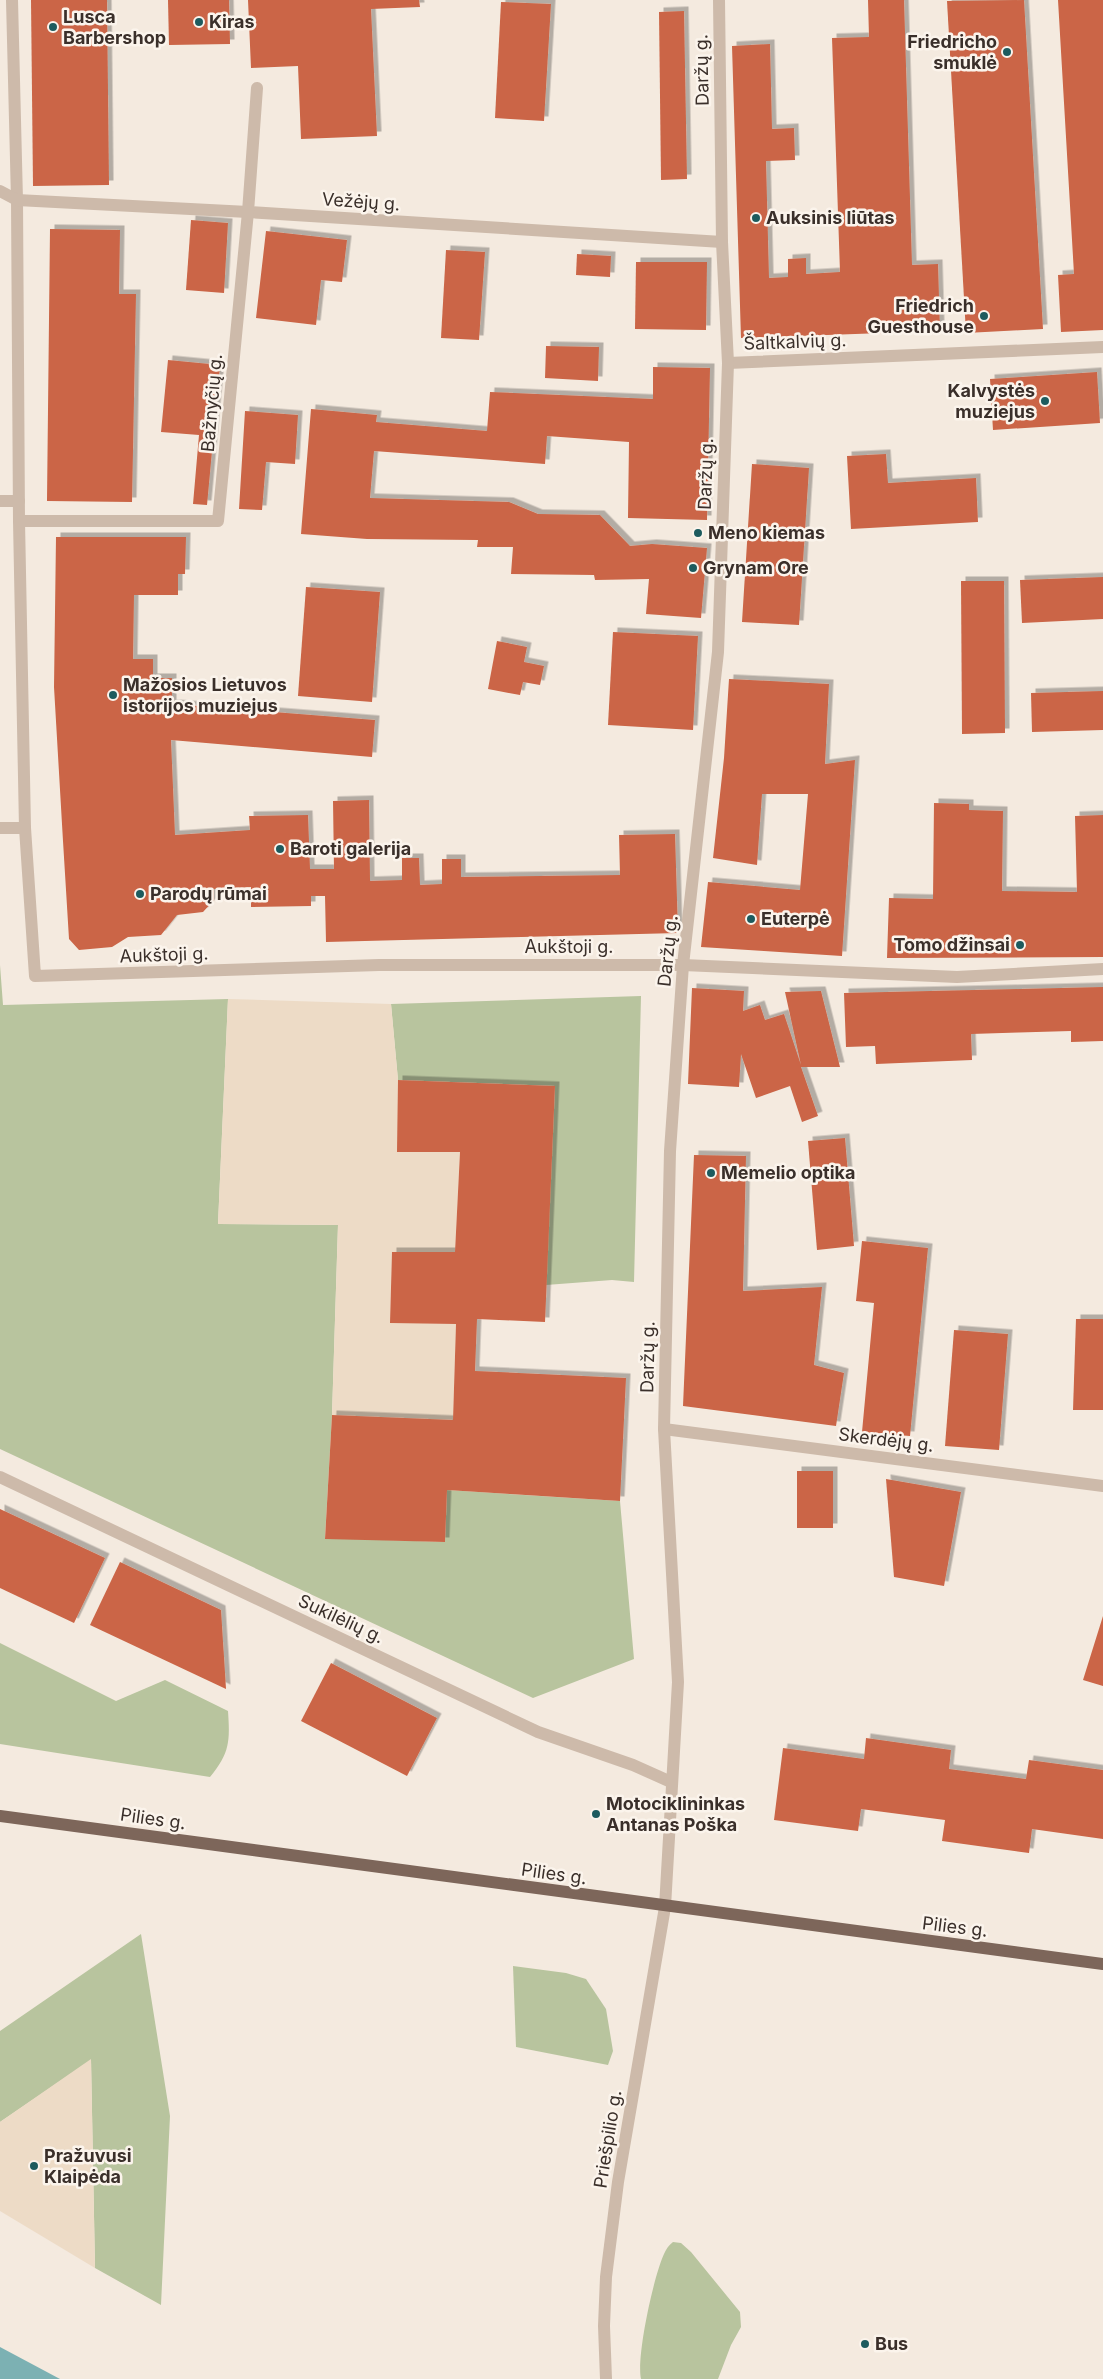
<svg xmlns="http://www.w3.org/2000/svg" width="1103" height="2379" font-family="Inter,sans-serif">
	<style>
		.green { fill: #b8c49e }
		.plaza { fill: #eddbc6 }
		.water { fill: #7cb1b3 }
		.building { fill: #cb6546; filter: url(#shadow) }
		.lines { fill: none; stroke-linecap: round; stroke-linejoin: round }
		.street { stroke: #cdbaaa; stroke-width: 12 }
		.primary { stroke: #7d665a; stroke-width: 12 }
		.poi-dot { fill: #1d5b5e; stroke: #fbf4ec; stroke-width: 2 }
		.labels { text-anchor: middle; stroke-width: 5; stroke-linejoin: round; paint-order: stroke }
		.poi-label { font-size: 18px; font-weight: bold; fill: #3a2f2a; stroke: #fbf4ec; text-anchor: start }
		.street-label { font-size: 18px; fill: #3a2f2a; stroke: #fbf4ec }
	</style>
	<defs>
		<filter id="shadow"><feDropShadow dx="4.5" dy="-4.5" stdDeviation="0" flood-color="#0004"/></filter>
	</defs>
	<rect width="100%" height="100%" fill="#f4eadf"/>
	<g class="green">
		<path d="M 0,965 L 3,1005 L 228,999 L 218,1224 L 338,1225 L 332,1415 L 325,1538 L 445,1542 L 447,1490 L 620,1501 L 634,1659 L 533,1698 L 0,1449 Z"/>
		<path d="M 641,996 L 634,1282 L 612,1280 L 546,1285 L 555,1086 L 398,1080 L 391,1004 Z"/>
		<path d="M 0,1643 L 116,1701 L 165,1680 L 228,1711 C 230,1741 230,1753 210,1777 L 0,1744 Z"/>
		<path d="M 141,1934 L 170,2116 L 161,2305 L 95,2268 L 91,2060 L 0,2122 L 0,2031 Z"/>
		<path d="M 513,1966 L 566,1973 L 586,1979 L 606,2009 L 613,2051 L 608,2065 L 516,2047 Z"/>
		<path d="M 673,2242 L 681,2243 L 691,2252 L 740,2312 L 741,2327 L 731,2345 L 718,2379 L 641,2379 C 636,2357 654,2275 664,2254 C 666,2249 669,2245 673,2242 Z"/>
	</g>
	<g class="plaza">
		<path d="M 228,999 L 391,1004 L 398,1080 L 460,1152 L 455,1252 L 392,1253 L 390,1322 L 456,1324 L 453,1420 L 332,1415 L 338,1225 L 218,1224 Z"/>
		<path d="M 91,2059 L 95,2268 L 0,2211 L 0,2122 Z"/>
	</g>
	<path class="water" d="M 0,2347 L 60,2379 L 0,2379 Z"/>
	<g class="building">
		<path d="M 31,0 L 107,0 L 109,185 L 33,186 Z"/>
		<path d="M 168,0 L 229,0 L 230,44 L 169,45 Z"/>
		<path d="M 248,0 L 419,0 L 420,7 L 371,9 L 377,136 L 301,139 L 298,66 L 251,68 Z"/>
		<path d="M 868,0 L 904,0 L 912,265 L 938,264 L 940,331 L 741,338 L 732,46 L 770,44 L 772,129 L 794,128 L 795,160 L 766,161 L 769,278 L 788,277 L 788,259 L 806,258 L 806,274 L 840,272 L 832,38 L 869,37 Z"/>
		<path d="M 1024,0 L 1043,329 L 966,333 L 947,1 Z"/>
		<path d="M 1058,0 L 1103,0 L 1103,330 L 1061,332 L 1058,275 L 1074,274 Z"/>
		<path d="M 501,2 L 551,4 L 544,121 L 495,118 Z"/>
		<path d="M 684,11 L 687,179 L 661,180 L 659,12 Z"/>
		<path d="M 191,220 L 228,223 L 224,293 L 186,290 Z"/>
		<path d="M 50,229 L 120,230 L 119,294 L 136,294 L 132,502 L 47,501 Z"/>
		<path d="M 266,231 L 347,240 L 342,282 L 321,280 L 316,325 L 256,318 Z"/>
		<path d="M 446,250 L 485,252 L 479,340 L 441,338 Z"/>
		<path d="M 577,254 L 611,256 L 610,277 L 576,275 Z"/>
		<path d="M 636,262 L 707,262 L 706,330 L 635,329 Z"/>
		<path d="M 546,346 L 599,347 L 598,381 L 545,378 Z"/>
		<path d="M 168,360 L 220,365 L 207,505 L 193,504 L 199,435 L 161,432 Z"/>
		<path d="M 653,367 L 710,368 L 707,520 L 628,518 L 629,442 L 547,436 L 545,464 L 374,451 L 370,498 L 509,502 L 538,514 L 600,515 L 630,546 L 652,544 L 707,548 L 701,618 L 646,614 L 649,579 L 595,580 L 594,575 L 511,574 L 513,547 L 477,547 L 478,540 L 367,539 L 301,534 L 311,409 L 377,415 L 376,422 L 487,431 L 490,392 L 653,399 Z"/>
		<path d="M 1097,372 L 1100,423 L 993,430 L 990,379 Z"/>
		<path d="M 245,411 L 298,415 L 295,464 L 266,462 L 262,510 L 239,509 Z"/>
		<path d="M 886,454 L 888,483 L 976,478 L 978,522 L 851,529 L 847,456 Z"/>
		<path d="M 752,464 L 809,468 L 799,625 L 742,622 Z"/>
		<path d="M 56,537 L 186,537 L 185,574 L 178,574 L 178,595 L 134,595 L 133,659 L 153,659 L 153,678 L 172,678 L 172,704 L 375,720 L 372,757 L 171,740 L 175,835 L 250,830 L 249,816 L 308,815 L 310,869 L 334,869 L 333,801 L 369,800 L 370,881 L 402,880 L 402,858 L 419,858 L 420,885 L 442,884 L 442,859 L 461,859 L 461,877 L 620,875 L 619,835 L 675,834 L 678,933 L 326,942 L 325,896 L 311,896 L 311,906 L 251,907 L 251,887 L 214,889 L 214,900 L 203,912 L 177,915 L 161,935 L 128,937 L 112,947 L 79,950 L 69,939 L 63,841 L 54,687 Z"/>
		<path d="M 1103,577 L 1103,619 L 1022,623 L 1020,580 Z"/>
		<path d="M 961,581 L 1004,581 L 1005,733 L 962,734 Z"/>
		<path d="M 306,587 L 380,592 L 372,702 L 298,696 Z"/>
		<path d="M 613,632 L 698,636 L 693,730 L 608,725 Z"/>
		<path d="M 497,641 L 527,647 L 524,662 L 544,666 L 540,685 L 523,682 L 520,695 L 488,689 Z"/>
		<path d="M 729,679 L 829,684 L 825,764 L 855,760 L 842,956 L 701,947 L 708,882 L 800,890 L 808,794 L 762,794 L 757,865 L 713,858 L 724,758 Z"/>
		<path d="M 1103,691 L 1103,730 L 1032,732 L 1031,693 Z"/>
		<path d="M 934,803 L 969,804 L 969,810 L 1003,811 L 1002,891 L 1077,892 L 1075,816 L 1103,815 L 1103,957 L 887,958 L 889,898 L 933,899 Z"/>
		<path d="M 1103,987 L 1103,1041 L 1071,1042 L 1071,1031 L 971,1034 L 972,1060 L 876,1064 L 875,1046 L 846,1047 L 844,993 Z"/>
		<path d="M 692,988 L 744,991 L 743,1011 L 760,1005 L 765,1020 L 784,1014 L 801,1065 L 785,992 L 821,991 L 840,1067 L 801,1067 L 818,1116 L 802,1122 L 790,1086 L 756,1098 L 741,1054 L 739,1087 L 688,1084 Z"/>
		<path d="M 398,1080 L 555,1086 L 545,1322 L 477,1319 L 475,1371 L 626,1378 L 620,1501 L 447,1490 L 445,1542 L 325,1539 L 332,1415 L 453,1420 L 456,1324 L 390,1323 L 392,1252 L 455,1252 L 460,1152 L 397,1152 Z"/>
		<path d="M 845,1138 L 854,1246 L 817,1250 L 808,1141 Z"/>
		<path d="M 694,1155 L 746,1156 L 743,1291 L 822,1287 L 814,1365 L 844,1373 L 836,1426 L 683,1406 Z"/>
		<path d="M 862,1241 L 928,1248 L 910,1436 L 862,1432 L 874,1303 L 856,1301 Z"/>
		<path d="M 1076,1319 L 1103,1319 L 1103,1410 L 1073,1410 Z"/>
		<path d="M 954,1330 L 1008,1334 L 999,1450 L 945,1446 Z"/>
		<rect x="797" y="1471" width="36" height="57"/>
		<path d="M 886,1479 L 961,1492 L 944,1586 L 894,1577 Z"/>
		<path d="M 0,1509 L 105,1558 L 74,1623 L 0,1588 Z"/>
		<path d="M 120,1562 L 221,1610 L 226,1689 L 90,1625 Z"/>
		<path d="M 1103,1616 L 1103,1686 L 1083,1680 Z"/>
		<path d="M 331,1663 L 437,1718 L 407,1776 L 301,1721 Z"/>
		<path d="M 866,1738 L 951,1750 L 949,1769 L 1026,1779 L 1029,1760 L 1103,1770 L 1103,1839 L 1032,1829 L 1029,1853 L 942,1841 L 945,1820 L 861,1809 L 858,1831 L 774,1820 L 783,1748 L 864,1759 Z"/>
	</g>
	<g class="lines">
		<g class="street">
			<path d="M 12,0 L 17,200 L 19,521 L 25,828 L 35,976 L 379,965 L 683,965 L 957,977 L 1103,969"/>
			<path d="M 0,191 L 17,200 L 248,212 L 722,242"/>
			<path d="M 728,363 L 1103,347"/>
			<path d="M 0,501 L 19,501"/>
			<path d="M 19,521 L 218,521 L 248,212 L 257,88"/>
			<path d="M 0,828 L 25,828"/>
			<path d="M 664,1429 L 1103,1486"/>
			<path d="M 0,1477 L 538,1732 L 633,1765 L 671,1782"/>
			<path d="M 606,2379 L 604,2326 L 606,2277 L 618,2182 L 665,1907 L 678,1682 L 664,1429 L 670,1151 L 683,965 L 718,652 L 728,363 L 722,242 L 719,0"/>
		</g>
		<path class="primary" d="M 0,1816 L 1103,1964"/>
	</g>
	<g class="poi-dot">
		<circle cx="199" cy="22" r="5"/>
		<circle cx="53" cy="27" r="5"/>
		<circle cx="1007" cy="52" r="5"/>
		<circle cx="756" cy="218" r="5"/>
		<circle cx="984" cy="316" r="5"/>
		<circle cx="1045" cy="401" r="5"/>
		<circle cx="698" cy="533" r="5"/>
		<circle cx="693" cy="568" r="5"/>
		<circle cx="113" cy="695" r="5"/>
		<circle cx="280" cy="849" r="5"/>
		<circle cx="140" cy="894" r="5"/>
		<circle cx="751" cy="919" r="5"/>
		<circle cx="1020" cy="945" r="5"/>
		<circle cx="711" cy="1173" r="5"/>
		<circle cx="596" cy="1814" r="5"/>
		<circle cx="34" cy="2166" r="5"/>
		<circle cx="865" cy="2344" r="5"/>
	</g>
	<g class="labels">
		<g class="poi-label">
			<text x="63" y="23">Lusca<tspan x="63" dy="21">Barbershop</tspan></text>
			<text x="209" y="28">Kiras</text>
			<text x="997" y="48" text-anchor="end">Friedricho<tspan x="997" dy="21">smuklė</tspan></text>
			<text x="766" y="224">Auksinis liūtas</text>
			<text x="974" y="312" text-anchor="end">Friedrich<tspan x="974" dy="21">Guesthouse</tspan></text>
			<text x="1035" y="397" text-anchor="end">Kalvystės<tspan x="1035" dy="21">muziejus</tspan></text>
			<text x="708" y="539">Meno kiemas</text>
			<text x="703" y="574">Grynam Ore</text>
			<text x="123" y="691">Mažosios Lietuvos<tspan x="123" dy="21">istorijos muziejus</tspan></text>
			<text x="290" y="855">Baroti galerija</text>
			<text x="150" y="900">Parodų rūmai</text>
			<text x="761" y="925">Euterpė</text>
			<text x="1010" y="951" text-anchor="end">Tomo džinsai</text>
			<text x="721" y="1179">Memelio optika</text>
			<text x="606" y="1810">Motociklininkas<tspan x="606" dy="21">Antanas Poška</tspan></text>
			<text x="44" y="2162">Pražuvusi<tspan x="44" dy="21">Klaipėda</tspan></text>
			<text x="875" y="2350">Bus</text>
		</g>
		<g class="street-label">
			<text transform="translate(702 70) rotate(-91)" y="6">Daržų g.</text>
			<text transform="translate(361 202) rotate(4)" y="6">Vežėjų g.</text>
			<text transform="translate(795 342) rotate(-2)" y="6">Šaltkalvių g.</text>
			<text transform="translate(212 403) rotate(-85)" y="6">Bažnyčių g.</text>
			<text transform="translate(706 474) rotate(-88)" y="6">Daržų g.</text>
			<text x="569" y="953">Aukštoji g.</text>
			<text transform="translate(668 951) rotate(-84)" y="6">Daržų g.</text>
			<text transform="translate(164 955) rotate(-2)" y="6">Aukštoji g.</text>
			<text transform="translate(648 1357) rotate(-89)" y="6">Daržų g.</text>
			<text transform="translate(886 1440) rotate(7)" y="6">Skerdėjų g.</text>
			<text transform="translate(341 1619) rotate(25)" y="6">Sukilėlių g.</text>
			<text transform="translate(153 1819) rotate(8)" y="6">Pilies g.</text>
			<text transform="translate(554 1874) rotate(8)" y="6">Pilies g.</text>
			<text transform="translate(955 1927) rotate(7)" y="6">Pilies g.</text>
			<text transform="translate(608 2139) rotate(-81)" y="6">Priešpilio g.</text>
		</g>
	</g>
</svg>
